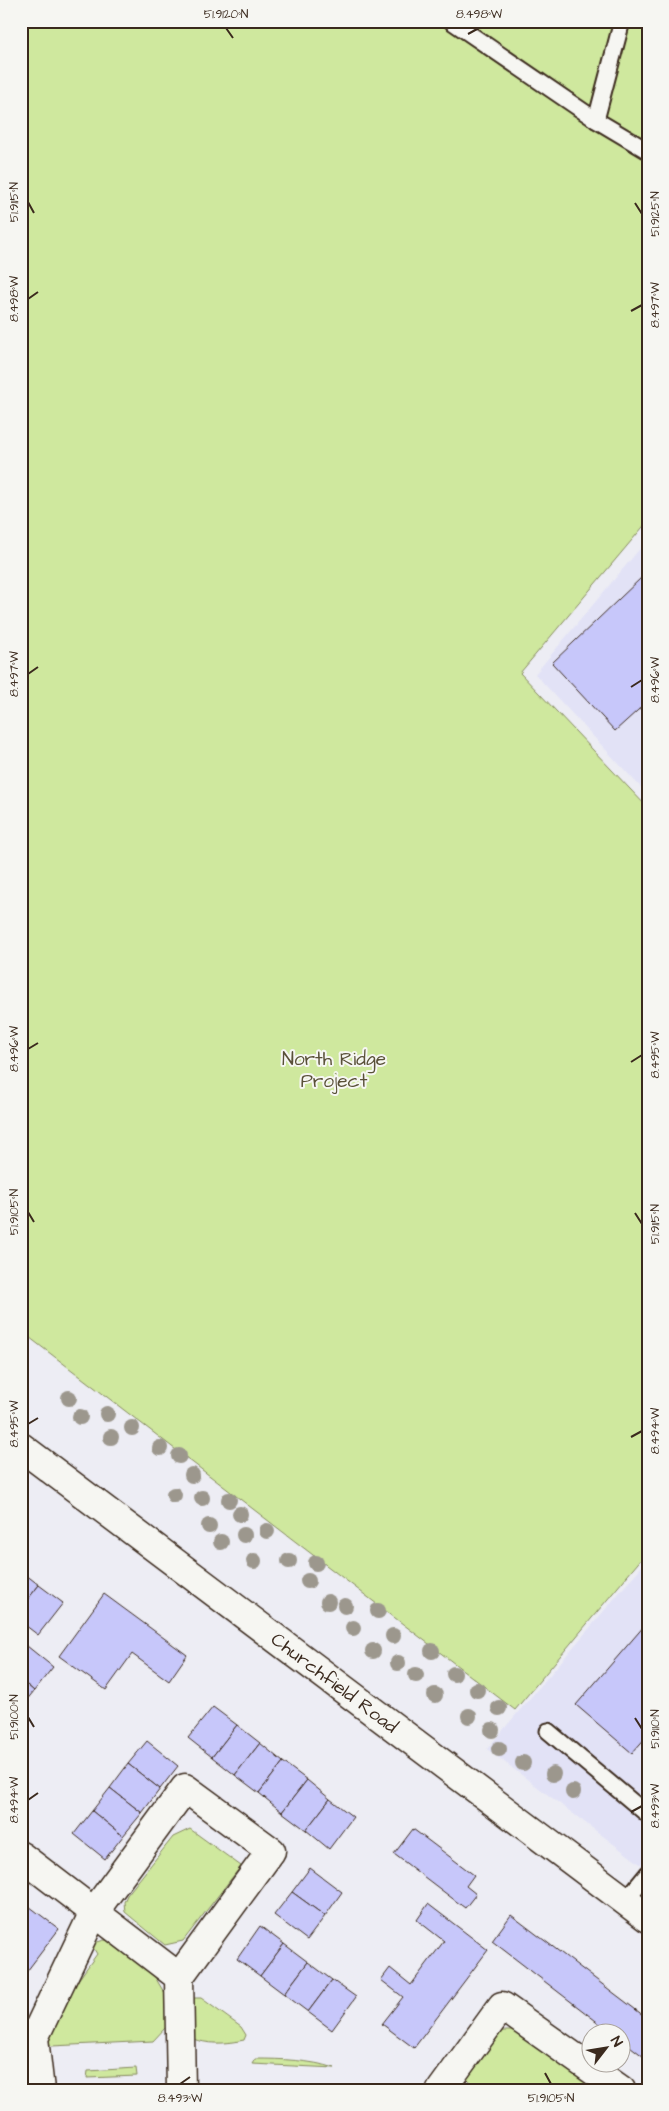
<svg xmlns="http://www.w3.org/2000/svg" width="669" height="2111" font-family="'Architects Daughter',sans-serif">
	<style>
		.built { fill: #e2e2f6 }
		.green { fill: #cfe89e; stroke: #85895e }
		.building { fill: #c7c7fa; stroke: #3b2a1e }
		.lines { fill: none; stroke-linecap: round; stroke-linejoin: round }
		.lane-casing { stroke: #3b2a1e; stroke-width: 19 }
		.street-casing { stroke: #3b2a1e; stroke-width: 31 }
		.secondary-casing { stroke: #3b2a1e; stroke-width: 31 }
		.lane { stroke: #f6f6f2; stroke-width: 15 }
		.street { stroke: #f6f6f2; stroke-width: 28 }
		.secondary { stroke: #f6f6f2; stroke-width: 28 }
		.tree { fill: #9c978d }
		.ticks { fill: none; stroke: #3b2a1e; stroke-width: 2 }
		.labels { text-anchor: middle; stroke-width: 4; stroke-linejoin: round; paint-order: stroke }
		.park-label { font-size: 19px; fill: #595038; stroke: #f6f6f2 }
		.street-label { font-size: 19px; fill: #3b2a1e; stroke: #f6f6f2 }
		.neatline { fill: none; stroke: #3b2a1e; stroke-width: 2 }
		.ticks-label { font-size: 12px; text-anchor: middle; fill: #3b2a1e }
	</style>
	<rect width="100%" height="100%" fill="#ededf4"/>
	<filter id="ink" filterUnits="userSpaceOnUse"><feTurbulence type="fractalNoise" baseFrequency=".02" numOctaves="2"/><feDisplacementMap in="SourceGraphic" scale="10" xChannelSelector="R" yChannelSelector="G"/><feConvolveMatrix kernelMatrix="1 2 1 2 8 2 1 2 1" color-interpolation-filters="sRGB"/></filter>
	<g filter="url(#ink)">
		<g class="built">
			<path d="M 648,539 L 648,795 L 535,674 Z"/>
			<path d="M 648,1559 L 648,1870 L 487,1749 Z"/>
		</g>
		<g class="green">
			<path d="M 21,21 L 648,21 L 648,521 L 520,673 L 648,808 L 648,1551 L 515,1710 L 21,1331 Z"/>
			<path d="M 190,1829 L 241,1866 L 183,1941 L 165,1945 L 125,1912 L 124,1902 L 127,1895 L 173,1837 Z"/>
			<path d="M 104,1940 L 118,1942 L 152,1972 L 165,1994 L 166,2027 L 153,2041 L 52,2046 L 44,2040 L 55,2012 L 97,1954 L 91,1944 Z"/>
			<path d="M 191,1998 L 201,1998 L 241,2027 L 246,2035 L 244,2040 C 225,2044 209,2045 190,2038 Z"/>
			<path d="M 502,2031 L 515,2031 L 597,2090 L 487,2090 L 473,2085 L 467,2079 C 468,2064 489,2039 502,2031 Z"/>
			<path d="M 255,2059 C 282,2059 310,2060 335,2068 L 252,2064 Z"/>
			<path d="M 136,2068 L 137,2076 L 87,2078 L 88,2071 Z"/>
		</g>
		<g class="building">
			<path d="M 641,578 L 648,585 L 648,701 L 615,731 L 552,663 Z"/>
			<path d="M 21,1571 L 39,1585 L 21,1608 Z"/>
			<path d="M 39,1585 L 63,1603 L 38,1635 L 21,1622 L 21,1608 Z"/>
			<path d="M 104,1594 L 187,1655 L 169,1681 L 132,1654 L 106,1690 L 59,1656 Z"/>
			<path d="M 645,1625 L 648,1628 L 648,1735 L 632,1753 L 576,1705 Z"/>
			<path d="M 22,1642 L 53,1667 L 34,1691 L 21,1680 Z"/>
			<path d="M 21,1680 L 34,1691 L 21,1707 Z"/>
			<path d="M 213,1707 L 237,1725 L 212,1757 L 188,1738 Z"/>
			<path d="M 237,1725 L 260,1743 L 235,1775 L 212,1757 Z"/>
			<path d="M 147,1741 L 178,1766 L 160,1789 L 128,1764 Z"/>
			<path d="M 260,1743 L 283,1762 L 259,1793 L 235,1775 Z"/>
			<path d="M 283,1762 L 307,1780 L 282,1812 L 259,1793 Z"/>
			<path d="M 128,1764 L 160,1789 L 142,1813 L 110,1788 Z"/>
			<path d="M 307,1780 L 330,1799 L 306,1830 L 282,1812 Z"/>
			<path d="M 110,1788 L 142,1813 L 123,1836 L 92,1811 Z"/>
			<path d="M 330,1799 L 353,1817 L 329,1849 L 306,1830 Z"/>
			<path d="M 92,1811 L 123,1836 L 105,1859 L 74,1834 Z"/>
			<path d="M 413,1829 L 474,1875 L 466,1886 L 476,1894 L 465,1908 L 394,1854 Z"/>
			<path d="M 310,1868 L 342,1892 L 325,1916 L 292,1892 Z"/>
			<path d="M 292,1892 L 325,1916 L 307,1940 L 274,1915 Z"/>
			<path d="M 21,1900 L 59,1929 L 21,1979 Z"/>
			<path d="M 428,1904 L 488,1950 L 414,2048 L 382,2024 L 403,1997 L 381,1980 L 390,1968 L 411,1985 L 444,1941 L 417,1920 Z"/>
			<path d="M 511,1915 L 648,2019 L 648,2060 L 622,2040 L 622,2034 L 613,2034 L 492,1941 Z"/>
			<path d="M 260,1926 L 284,1944 L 260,1976 L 237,1959 Z"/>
			<path d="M 284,1944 L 308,1962 L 284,1994 L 260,1976 Z"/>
			<path d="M 308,1962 L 332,1980 L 308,2012 L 284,1994 Z"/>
			<path d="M 332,1980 L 356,1997 L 332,2030 L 308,2012 Z"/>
		</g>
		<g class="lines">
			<defs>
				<g id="lane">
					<path d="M 451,21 L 596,120 L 648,151"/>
					<path d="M 596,120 L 622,21"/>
					<path d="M 548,1731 L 648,1815"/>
					<path d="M 625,1901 L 648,1873"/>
				</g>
				<g id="street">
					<path d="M 21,1856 L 179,1977 L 181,2090"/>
					<path d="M 40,2090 L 34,2038 L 94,1912 L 185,1788 L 271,1851 L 179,1977"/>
					<path d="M 441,2090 L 502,2006 L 621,2090"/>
				</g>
				<path id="secondary" d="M 21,1447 L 648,1918"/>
			</defs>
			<use href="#lane" class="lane-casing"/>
			<use href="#street" class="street-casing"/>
			<use href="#secondary" class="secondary-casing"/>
			<use href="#lane" class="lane"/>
			<use href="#street" class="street"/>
			<use href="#secondary" class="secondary"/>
		</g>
		<g class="tree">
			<circle cx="69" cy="1398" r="8"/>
			<circle cx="107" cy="1414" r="8"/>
			<circle cx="80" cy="1417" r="8"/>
			<circle cx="132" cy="1428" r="8"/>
			<circle cx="111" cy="1437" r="8"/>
			<circle cx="160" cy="1448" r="8"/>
			<circle cx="179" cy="1456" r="8"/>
			<circle cx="192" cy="1475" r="8"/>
			<circle cx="174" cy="1495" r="8"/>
			<circle cx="202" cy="1498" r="8"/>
			<circle cx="229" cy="1500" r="8"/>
			<circle cx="240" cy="1514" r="8"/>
			<circle cx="209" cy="1526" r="8"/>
			<circle cx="267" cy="1531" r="8"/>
			<circle cx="244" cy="1535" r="8"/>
			<circle cx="221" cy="1542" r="8"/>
			<circle cx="254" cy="1561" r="8"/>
			<circle cx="289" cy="1561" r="8"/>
			<circle cx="316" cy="1563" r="8"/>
			<circle cx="308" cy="1581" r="8"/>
			<circle cx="328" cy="1602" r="8"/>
			<circle cx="345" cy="1606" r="8"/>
			<circle cx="378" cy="1611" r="8"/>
			<circle cx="353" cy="1628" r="8"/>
			<circle cx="393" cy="1636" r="8"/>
			<circle cx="373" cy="1651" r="8"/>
			<circle cx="432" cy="1651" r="8"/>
			<circle cx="398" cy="1663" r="8"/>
			<circle cx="454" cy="1674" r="8"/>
			<circle cx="416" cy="1675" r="8"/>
			<circle cx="477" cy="1690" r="8"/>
			<circle cx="435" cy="1695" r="8"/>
			<circle cx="499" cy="1708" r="8"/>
			<circle cx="469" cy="1716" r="8"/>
			<circle cx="492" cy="1730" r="8"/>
			<circle cx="499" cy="1749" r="8"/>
			<circle cx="523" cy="1763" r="8"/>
			<circle cx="553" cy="1774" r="8"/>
			<circle cx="573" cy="1792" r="8"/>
		</g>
	</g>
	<path class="ticks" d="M 226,28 L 233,38M 468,34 L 479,28M 28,202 L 34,213M 635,203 L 642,214M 28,299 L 38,292M 631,311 L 642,305M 28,674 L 38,667M 631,687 L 642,680M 28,1049 L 38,1043M 631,1062 L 642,1055M 28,1212 L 34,1222M 635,1213 L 642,1224M 28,1424 L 38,1418M 631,1437 L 642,1431M 28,1717 L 34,1727M 635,1718 L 642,1729M 28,1800 L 38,1793M 631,1812 L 642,1806M 545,2073 L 551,2084M 180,2084 L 190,2077"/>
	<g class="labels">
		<g class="park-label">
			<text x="334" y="1065">North Ridge<tspan x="334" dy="22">Project</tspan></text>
		</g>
		<g class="street-label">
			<text transform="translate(335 1682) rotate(37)" y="7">Churchfield Road</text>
		</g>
	</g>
	<rect width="669" height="2111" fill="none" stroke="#f6f6f2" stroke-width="55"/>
	<g transform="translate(606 2048) rotate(59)"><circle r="24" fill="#f6f6f2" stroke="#aba49d"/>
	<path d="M0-4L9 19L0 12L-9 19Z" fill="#3b2a1e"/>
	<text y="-8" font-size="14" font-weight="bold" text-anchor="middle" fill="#3b2a1e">N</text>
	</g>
	<rect x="28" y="28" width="614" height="2056" class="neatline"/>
	<g class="ticks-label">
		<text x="226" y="18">51.9120°N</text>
		<text x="479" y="18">8.498°W</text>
		<text transform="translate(14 202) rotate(-90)" y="4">51.9115°N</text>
		<text transform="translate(655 214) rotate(-90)" y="4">51.9125°N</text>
		<text transform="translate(14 299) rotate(-90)" y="4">8.498°W</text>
		<text transform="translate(655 305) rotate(-90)" y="4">8.497°W</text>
		<text transform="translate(14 674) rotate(-90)" y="4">8.497°W</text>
		<text transform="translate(655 680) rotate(-90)" y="4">8.496°W</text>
		<text transform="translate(14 1049) rotate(-90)" y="4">8.496°W</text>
		<text transform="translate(655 1055) rotate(-90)" y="4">8.495°W</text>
		<text transform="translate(14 1212) rotate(-90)" y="4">51.9105°N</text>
		<text transform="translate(655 1224) rotate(-90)" y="4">51.9115°N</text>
		<text transform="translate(14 1424) rotate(-90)" y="4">8.495°W</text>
		<text transform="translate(655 1431) rotate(-90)" y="4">8.494°W</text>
		<text transform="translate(14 1717) rotate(-90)" y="4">51.9100°N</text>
		<text transform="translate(655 1729) rotate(-90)" y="4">51.9110°N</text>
		<text transform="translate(14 1800) rotate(-90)" y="4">8.494°W</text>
		<text transform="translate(655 1806) rotate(-90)" y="4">8.493°W</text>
		<text x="180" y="2102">8.493°W</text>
		<text x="551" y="2102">51.9105°N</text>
	</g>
</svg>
